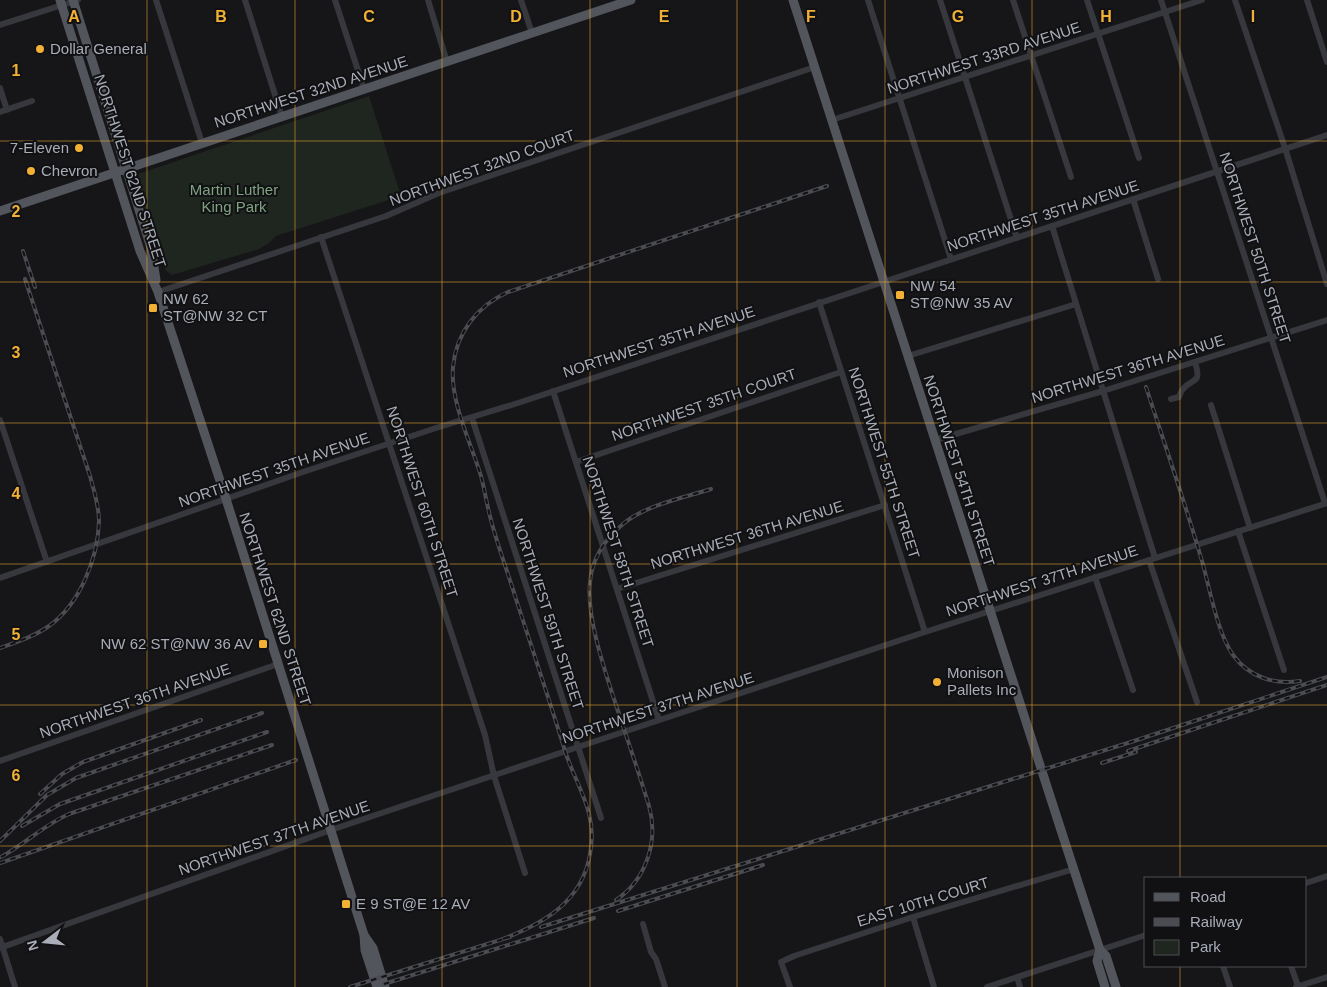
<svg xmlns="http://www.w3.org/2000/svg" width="1327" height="987" font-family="Helvetica,sans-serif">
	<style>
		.green { fill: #1e261f }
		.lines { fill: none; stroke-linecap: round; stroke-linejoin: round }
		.minor { stroke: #37383d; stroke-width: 6 }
		.major { stroke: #53555c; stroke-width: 9 }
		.rail-casing { stroke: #4a4c52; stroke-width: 4 }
		.rail { stroke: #111113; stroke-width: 2; stroke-dasharray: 5.5; stroke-linecap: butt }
		.grid { fill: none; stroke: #f2b134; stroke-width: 1; stroke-opacity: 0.55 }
		.poi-dot { fill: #f2b134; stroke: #111113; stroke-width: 2 }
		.labels { text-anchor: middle; stroke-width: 4; stroke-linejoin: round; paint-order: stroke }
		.poi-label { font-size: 15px; fill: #a8adb8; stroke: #111113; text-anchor: start }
		.street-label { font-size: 15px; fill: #a8adb8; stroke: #111113 }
		.park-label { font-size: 15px; fill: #7fa381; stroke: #111113 }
		.grid-label { font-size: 16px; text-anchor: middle; font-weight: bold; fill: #f2b134; stroke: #111113; stroke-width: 4; stroke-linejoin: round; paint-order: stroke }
	</style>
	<rect width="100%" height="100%" fill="#161618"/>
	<path class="green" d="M 369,96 L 401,196 L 276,236 L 269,243 L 259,249 L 172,275 L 166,271 L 136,182 L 136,176 L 138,174 Z"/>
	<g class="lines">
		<g class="minor">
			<path d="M 156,0 L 202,143"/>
			<path d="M 245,0 L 282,117"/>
			<path d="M 335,0 L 364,89"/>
			<path d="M 428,0 L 447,62"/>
			<path d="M 521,0 L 532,33"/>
			<path d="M 868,0 L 951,259"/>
			<path d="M 940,0 L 1017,238"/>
			<path d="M 1013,0 L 1071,177"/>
			<path d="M 1087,0 L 1139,158"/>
			<path d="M 1161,0 L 1325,503"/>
			<path d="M 1235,0 L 1285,148 L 1327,284"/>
			<path d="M 1307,0 L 1327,62"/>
			<path d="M 0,25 L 78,0"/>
			<path d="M 0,88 L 7,110"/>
			<path d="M 0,112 L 32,101"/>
			<path d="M 832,120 L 1202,0"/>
			<path d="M 1133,199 L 1158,279"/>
			<path d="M 1052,226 L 1155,558"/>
			<path d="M 321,237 L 485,735 L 494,776 L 525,873"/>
			<path d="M 158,292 L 386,216 L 439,193 L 815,67"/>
			<path d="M 819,302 L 925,632"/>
			<path d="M 908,356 L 1076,304"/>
			<path d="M 553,391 L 659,720"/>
			<path d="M 1171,399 L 1179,397 C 1180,394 1181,391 1183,389 C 1193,377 1202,385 1195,362"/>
			<path d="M 1211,405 L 1250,528"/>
			<path d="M 472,418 L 601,818"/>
			<path d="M 0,420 L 47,562"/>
			<path d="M 935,440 L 1103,391 L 1327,320"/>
			<path d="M 576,462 L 841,372"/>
			<path d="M 1238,531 L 1284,670"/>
			<path d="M 1149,560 L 1197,702"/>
			<path d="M 1095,577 L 1133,690"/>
			<path d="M 0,578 L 303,472 L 436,428 L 518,403 L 1327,135"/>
			<path d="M 617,589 L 885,505"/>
			<path d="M 0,761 L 278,664"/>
			<path d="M 1306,883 L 1327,876"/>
			<path d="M 913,917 L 934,987"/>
			<path d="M 643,924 L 651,952 L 656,959 L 665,987"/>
			<path d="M 0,939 L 15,987"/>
			<path d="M 0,948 L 331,830 L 578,747 L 925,632 L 1327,503"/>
			<path d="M 1223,966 L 1230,987"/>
			<path d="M 1291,966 L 1298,986"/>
			<path d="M 1017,977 L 1020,987"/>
			<path d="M 790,987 L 781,962 L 794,956 L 913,917 L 1074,869"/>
			<path d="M 987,987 L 1146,935"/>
			<path d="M 1296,987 L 1327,977"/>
		</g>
		<g class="major">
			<path d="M 60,0 L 140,251 L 158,292 L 226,499 L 364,935 L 365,950 L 377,987"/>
			<path d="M 73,0 L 151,248 L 156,280"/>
			<path d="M 793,0 L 1060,827 L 1100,950 L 1106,956 L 1116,987"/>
			<path d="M 0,211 L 631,0"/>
			<path d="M 364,935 L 373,948 L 385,987"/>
			<path d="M 1100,950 L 1097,961 L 1105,987"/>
		</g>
		<defs>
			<g id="rail">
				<path d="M 23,251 L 35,287"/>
				<path d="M 1146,387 C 1165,445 1185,503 1202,561 C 1210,589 1217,632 1233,655 C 1249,677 1274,685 1300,681"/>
				<path d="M 0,648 C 17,642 35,636 49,626 C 80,604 98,558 99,521 C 99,506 94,491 90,476 L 25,279"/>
				<path d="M 1128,751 L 1327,685"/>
				<path d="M 1102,763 L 1136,752"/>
				<path d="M 40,794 L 62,774 L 83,762 L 201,720"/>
				<path d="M 22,826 L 60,804 L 267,732"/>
				<path d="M 0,841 L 47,795 L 76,778 L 262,713"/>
				<path d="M 1,857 C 25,844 44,825 69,814 L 272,745"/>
				<path d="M 0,863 L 296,760"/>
				<path d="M 616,900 C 646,880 659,841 649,806 C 639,773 628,741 617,708 C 606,674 586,618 590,582 C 592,559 605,539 623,524 C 645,505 683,498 711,489"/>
				<path d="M 618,911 L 763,865"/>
				<path d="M 541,927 L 1131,742 L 1327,677"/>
				<path d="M 503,939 C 544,923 582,902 590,854 C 598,814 578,789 566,754 C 550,702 533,651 516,599 C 508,573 498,547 491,520 C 487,506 485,491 481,476 C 471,443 450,402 453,367 C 456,333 477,306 508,292 L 827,186"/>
				<path d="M 384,984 L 594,918"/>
				<path d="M 350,987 L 510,937"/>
			</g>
		</defs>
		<use href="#rail" class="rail-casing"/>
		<use href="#rail" class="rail"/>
	</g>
	<path class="grid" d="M 147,0 L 147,987M 295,0 L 295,987M 442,0 L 442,987M 590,0 L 590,987M 737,0 L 737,987M 885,0 L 885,987M 1032,0 L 1032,987M 1180,0 L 1180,878M 0,141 L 1327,141M 0,282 L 1327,282M 0,423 L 1327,423M 0,564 L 1327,564M 0,705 L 1327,705M 0,846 L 1327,846M 1180,966 L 1180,987"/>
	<g class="poi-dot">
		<circle cx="40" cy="49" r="5"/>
		<circle cx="79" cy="148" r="5"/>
		<circle cx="31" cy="171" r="5"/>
		<rect x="895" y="290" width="10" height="10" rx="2.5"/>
		<rect x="148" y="303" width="10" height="10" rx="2.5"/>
		<rect x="258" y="639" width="10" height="10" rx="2.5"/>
		<circle cx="937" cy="682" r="5"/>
		<rect x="341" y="899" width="10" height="10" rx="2.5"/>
	</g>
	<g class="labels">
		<g class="poi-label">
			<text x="50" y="54">Dollar General</text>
			<text x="69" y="153" text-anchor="end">7-Eleven</text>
			<text x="41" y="176">Chevron</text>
			<text x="910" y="291">NW 54<tspan x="910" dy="17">ST@NW 35 AV</tspan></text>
			<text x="163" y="304">NW 62<tspan x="163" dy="17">ST@NW 32 CT</tspan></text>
			<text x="253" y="649" text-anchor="end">NW 62 ST@NW 36 AV</text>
			<text x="947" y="678">Monison<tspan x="947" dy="17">Pallets Inc</tspan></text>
			<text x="356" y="909">E 9 ST@E 12 AV</text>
		</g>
		<g class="street-label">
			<text transform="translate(984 58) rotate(-18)" y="5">NORTHWEST 33RD AVENUE</text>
			<text transform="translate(311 92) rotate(-18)" y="5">NORTHWEST 32ND AVENUE</text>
			<text transform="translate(482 168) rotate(-20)" y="5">NORTHWEST 32ND COURT</text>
			<text transform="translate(130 171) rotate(72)" y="5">NORTHWEST 62ND STREET</text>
			<text transform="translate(1043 216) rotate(-18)" y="5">NORTHWEST 35TH AVENUE</text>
			<text transform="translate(1255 248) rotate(72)" y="5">NORTHWEST 50TH STREET</text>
			<text transform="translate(659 342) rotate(-18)" y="5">NORTHWEST 35TH AVENUE</text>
			<text transform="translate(1128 369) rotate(-17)" y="5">NORTHWEST 36TH AVENUE</text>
			<text transform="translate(704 405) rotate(-19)" y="5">NORTHWEST 35TH COURT</text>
			<text transform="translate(884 463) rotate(72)" y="5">NORTHWEST 55TH STREET</text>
			<text transform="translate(274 470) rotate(-19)" y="5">NORTHWEST 35TH AVENUE</text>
			<text transform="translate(959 471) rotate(72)" y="5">NORTHWEST 54TH STREET</text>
			<text transform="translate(422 502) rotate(72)" y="5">NORTHWEST 60TH STREET</text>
			<text transform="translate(747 535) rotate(-17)" y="5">NORTHWEST 36TH AVENUE</text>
			<text transform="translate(618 552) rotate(72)" y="5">NORTHWEST 58TH STREET</text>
			<text transform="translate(1042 581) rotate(-18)" y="5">NORTHWEST 37TH AVENUE</text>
			<text transform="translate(275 609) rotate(72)" y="5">NORTHWEST 62ND STREET</text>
			<text transform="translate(548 614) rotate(72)" y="5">NORTHWEST 59TH STREET</text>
			<text transform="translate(135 701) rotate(-19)" y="5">NORTHWEST 36TH AVENUE</text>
			<text transform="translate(658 708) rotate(-18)" y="5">NORTHWEST 37TH AVENUE</text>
			<text transform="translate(274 838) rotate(-19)" y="5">NORTHWEST 37TH AVENUE</text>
			<text transform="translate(923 902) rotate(-17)" y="5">EAST 10TH COURT</text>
		</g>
		<g class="park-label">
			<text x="234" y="195">Martin Luther<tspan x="234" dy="17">King Park</tspan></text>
		</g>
	</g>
	<g class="grid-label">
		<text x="74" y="22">A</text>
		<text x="221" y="22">B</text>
		<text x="369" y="22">C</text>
		<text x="516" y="22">D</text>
		<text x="664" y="22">E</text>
		<text x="811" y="22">F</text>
		<text x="958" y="22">G</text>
		<text x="1106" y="22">H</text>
		<text x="1253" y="22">I</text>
		<text x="16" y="76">1</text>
		<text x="16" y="217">2</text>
		<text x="16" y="358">3</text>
		<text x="16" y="499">4</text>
		<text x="16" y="640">5</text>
		<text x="16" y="781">6</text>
	</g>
	<rect x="1144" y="877" width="162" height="90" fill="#111113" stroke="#4d4f55"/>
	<rect x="1154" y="893" width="25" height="8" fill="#53555c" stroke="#4d4f55"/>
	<text x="1190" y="902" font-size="15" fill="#a8adb8">Road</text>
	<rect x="1154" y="918" width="25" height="8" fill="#4a4c52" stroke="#4d4f55"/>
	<text x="1190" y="927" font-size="15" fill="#a8adb8">Railway</text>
	<rect x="1154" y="940" width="25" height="15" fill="#1e261f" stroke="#4d4f55"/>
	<text x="1190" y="952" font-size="15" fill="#a8adb8">Park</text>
	<g transform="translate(45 942) rotate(254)" stroke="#111113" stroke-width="4" paint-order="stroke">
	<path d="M0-4L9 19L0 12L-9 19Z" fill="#a8adb8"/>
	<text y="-8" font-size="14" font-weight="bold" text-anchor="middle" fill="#a8adb8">N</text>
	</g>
</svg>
